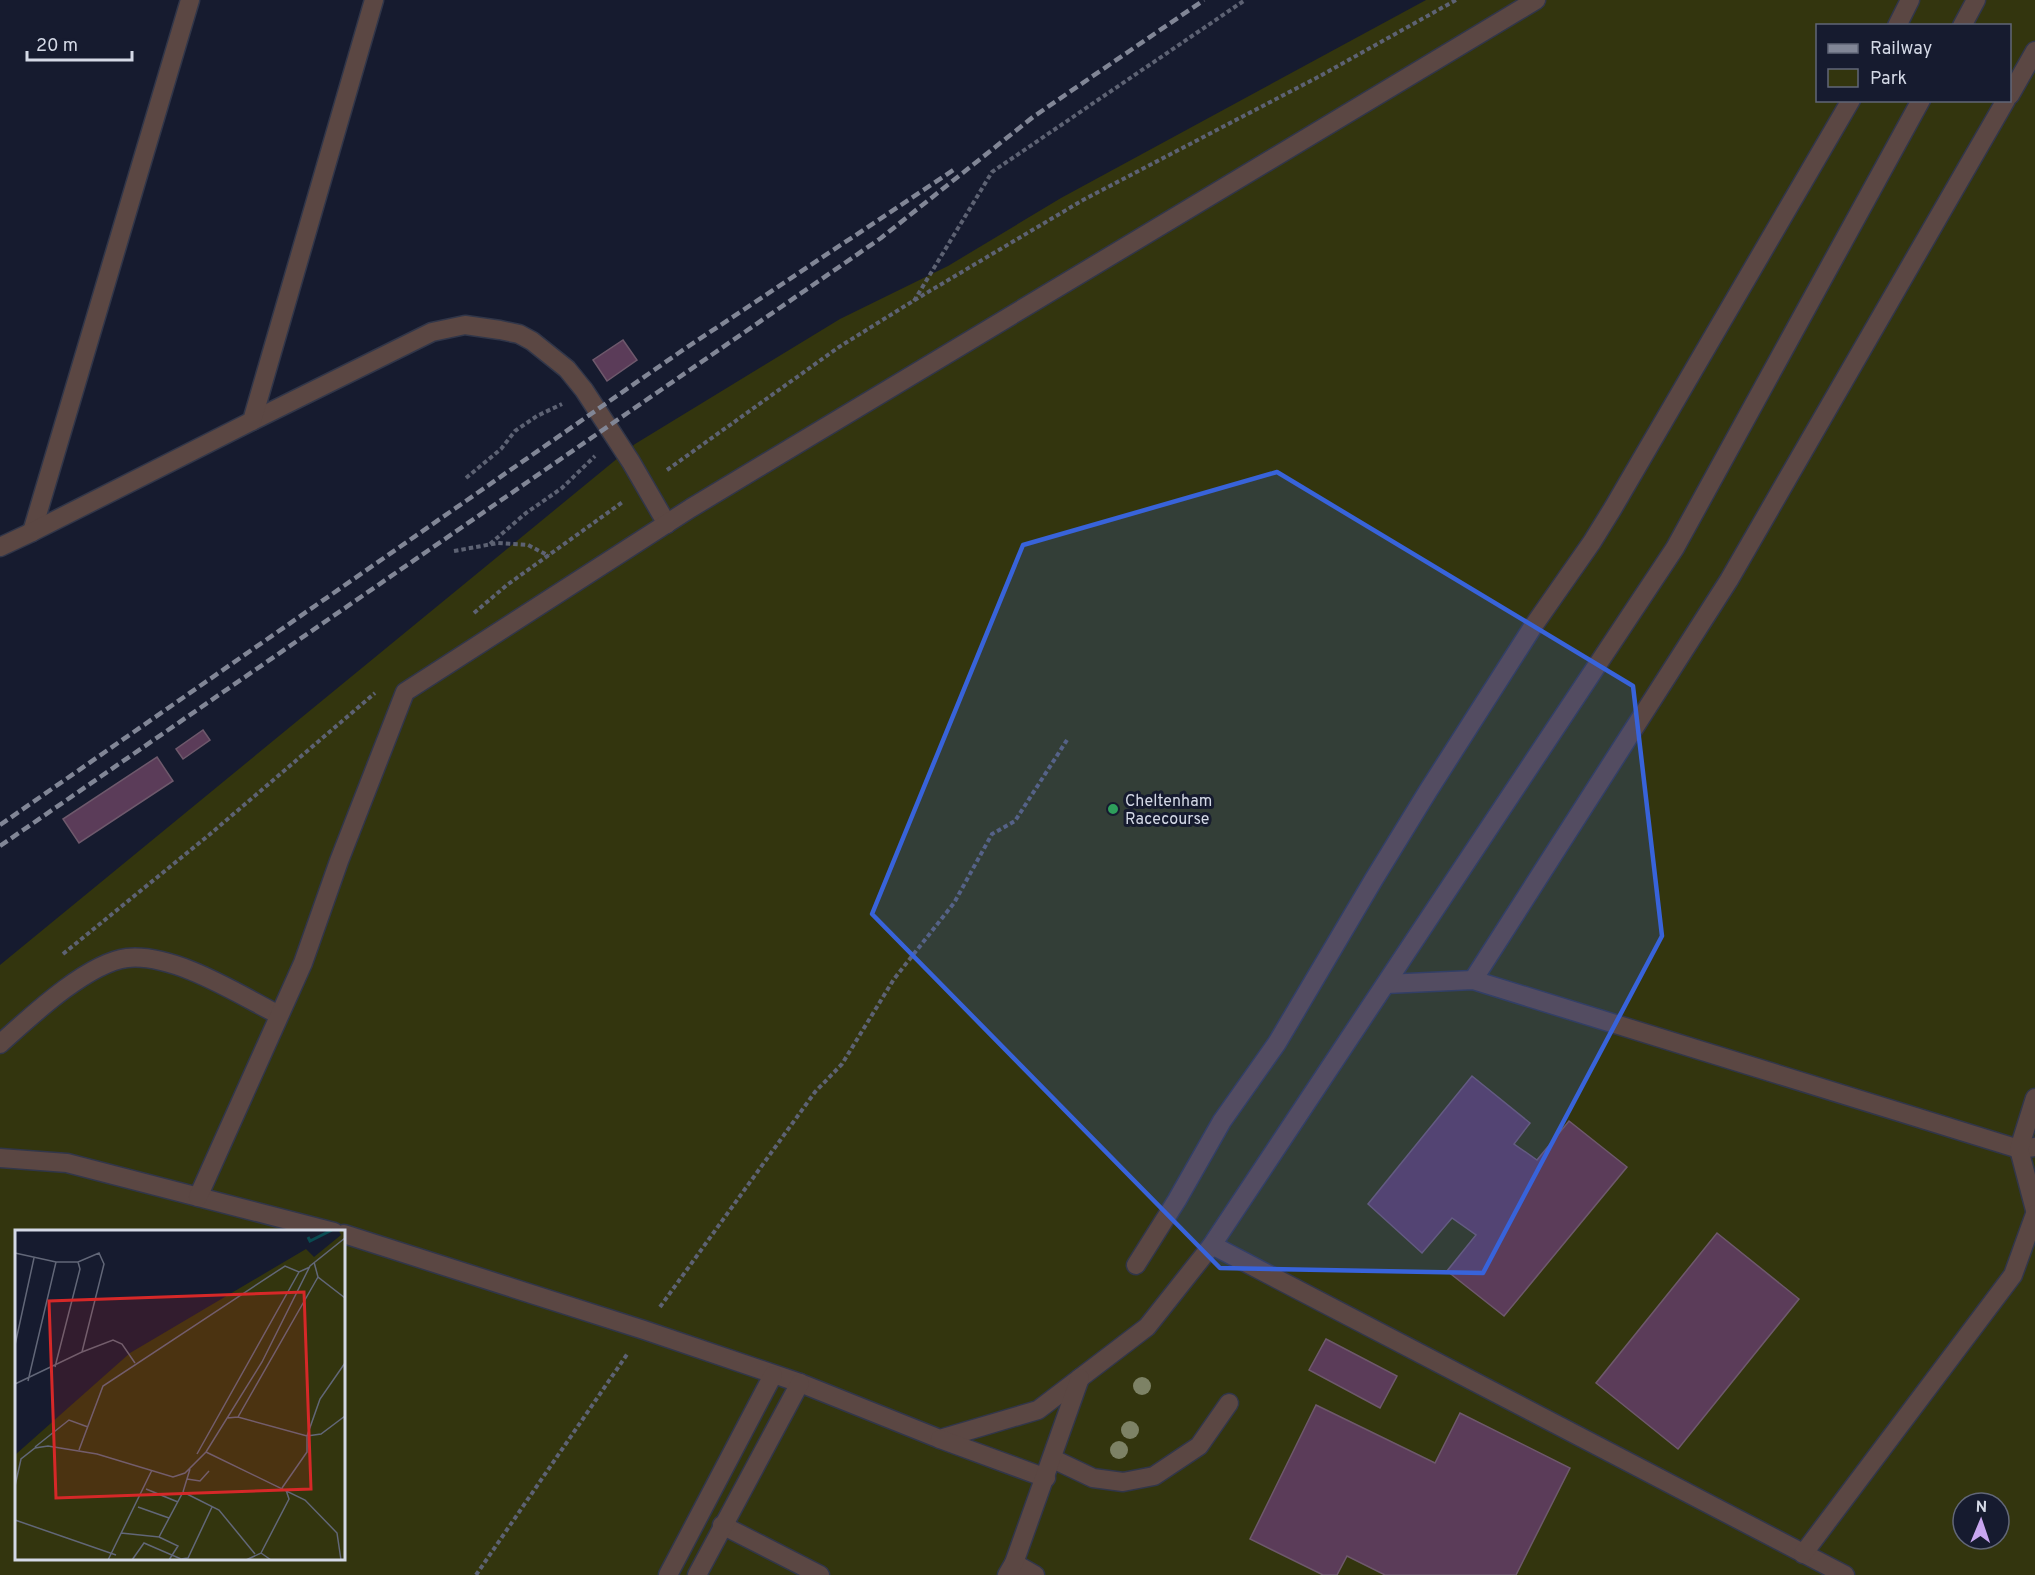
<svg xmlns="http://www.w3.org/2000/svg" width="2035" height="1575" font-family="Overpass,sans-serif">
	<style>
		.green { fill: #33350e; fill-rule: evenodd }
		.building { fill: #5b3c59; stroke: #6e596c; stroke-width: 1.5 }
		.lines { fill: none; stroke-linecap: round; stroke-linejoin: round }
		.lane-casing { stroke: #313649; stroke-width: 21 }
		.path { stroke: #5d6273; stroke-width: 4; stroke-dasharray: 4.5 3; stroke-linecap: butt }
		.lane { stroke: #5b4743; stroke-width: 18 }
		.rail { stroke: #818696; stroke-width: 4.5; stroke-dasharray: 9 4.5; stroke-linecap: butt }
		.tree { fill: #7d8265 }
		.marked { fill: #3863da; fill-opacity: 0.2; stroke: #3863da; stroke-width: 4.5; stroke-linejoin: round }
		.leisure-dot { fill: #2e9e5b; stroke: #161b2f; stroke-width: 2 }
		.labels { text-anchor: middle; stroke-width: 6; stroke-linejoin: round; paint-order: stroke }
		.poi-label { font-size: 16px; fill: #d4d9e6; stroke: #161b2f; text-anchor: start }
		.inset-river { fill: none; stroke: #094b52; stroke-width: 3 }
		.inset-road { fill: none; stroke: #626778; stroke-width: 1.5 }
		.view { fill: #d62828; fill-opacity: 0.15; stroke: #d62828; stroke-width: 3 }
		.inset-edge { fill: none; stroke: #d4d9e6; stroke-width: 3 }
	</style>
	<rect width="100%" height="100%" fill="#161b2f"/>
	<path class="green" d="M 1426,0 L 2035,0 L 2035,1575 L 0,1575 L 0,965 L 635,444 L 840,319 L 948,266 L 1061,198 ZM 1818,26 L 2010,26 L 2010,100 L 1818,100 ZM 16,1232 L 344,1232 L 344,1558 L 16,1558 ZM 1963,1503 L 1999,1503 L 1999,1539 L 1963,1539 Z"/>
	<g class="building">
		<path d="M 623,340 L 637,360 L 607,381 L 593,360 Z"/>
		<path d="M 203,730 L 210,740 L 183,759 L 176,749 Z"/>
		<path d="M 157,757 L 173,781 L 79,843 L 63,819 Z"/>
		<path d="M 1472,1076 L 1530,1123 L 1514,1144 L 1537,1160 L 1569,1121 L 1627,1167 L 1504,1316 L 1447,1271 L 1476,1235 L 1452,1218 L 1422,1253 L 1368,1204 Z"/>
		<path d="M 1717,1233 L 1799,1299 L 1678,1449 L 1596,1383 Z"/>
		<path d="M 1326,1339 L 1397,1376 L 1380,1408 L 1309,1370 Z"/>
		<path d="M 1316,1405 L 1435,1463 L 1460,1413 L 1570,1468 L 1516,1575 L 1385,1575 L 1347,1556 L 1337,1575 L 1323,1575 L 1250,1539 Z"/>
	</g>
	<g class="lines">
		<defs>
			<g id="lane">
				<path d="M 1897,26 L 1910,0"/>
				<path d="M 1962,26 L 1976,0"/>
				<path d="M 2010,95 L 2035,51"/>
				<path d="M 252,421 L 432,332 L 465,325 L 500,330 L 519,334 L 532,341 L 567,369 L 584,390 L 631,462 L 667,524"/>
				<path d="M 32,532 L 190,0"/>
				<path d="M 0,547 L 32,532 L 252,421 L 374,0"/>
				<path d="M 1473,980 L 1729,580 L 2006,100"/>
				<path d="M 1386,984 L 1473,980 L 2019,1149 L 2035,1147"/>
				<path d="M 0,1044 C 30,1017 87,963 127,958 C 174,953 238,994 279,1015"/>
				<path d="M 2035,1098 L 2019,1149 L 2035,1210"/>
				<path d="M 0,1158 L 67,1163 L 334,1232"/>
				<path d="M 198,1197 L 303,963 L 339,861 L 405,692 L 691,508 L 1536,0"/>
				<path d="M 344,1234 L 644,1330 L 800,1383 L 940,1439 L 1038,1410 L 1147,1327 L 1212,1245 L 1675,548 L 1921,100"/>
				<path d="M 1212,1245 L 1845,1575"/>
				<path d="M 1136,1265 L 1177,1200 L 1222,1121 L 1277,1043 L 1374,879 L 1428,791 L 1534,625 L 1592,542 L 1613,508 L 1851,100"/>
				<path d="M 940,1439 L 1046,1478"/>
				<path d="M 1053,1459 L 1093,1478 L 1123,1482 L 1154,1476 L 1199,1446 L 1229,1403"/>
				<path d="M 722,1525 L 820,1575"/>
				<path d="M 1803,1554 L 2013,1275 L 2035,1214"/>
				<path d="M 1014,1563 L 1035,1575"/>
				<path d="M 668,1575 L 773,1375"/>
				<path d="M 697,1575 L 800,1383"/>
				<path d="M 1007,1575 L 1014,1563 L 1080,1378"/>
			</g>
		</defs>
		<use href="#lane" class="lane-casing"/>
		<g class="path">
			<path d="M 914,301 L 992,172 L 1245,0"/>
			<path d="M 667,470 L 839,347 L 913,301 L 1083,200 L 1320,76 L 1456,0"/>
			<path d="M 466,478 L 501,449 L 515,431 L 537,416 L 562,404"/>
			<path d="M 490,544 L 526,513 L 562,488 L 595,456"/>
			<path d="M 454,551 L 498,543 L 528,545 L 549,556"/>
			<path d="M 474,613 L 507,585 L 624,501"/>
			<path d="M 63,954 L 209,835 L 375,693"/>
			<path d="M 660,1307 L 815,1092 L 842,1064 L 894,979 L 954,903 L 992,834 L 1015,821 L 1067,740"/>
			<path d="M 476,1575 L 628,1353"/>
		</g>
		<use href="#lane" class="lane"/>
		<g class="rail">
			<path d="M 0,825 L 680,352 L 955,169"/>
			<path d="M 0,846 L 881,238 L 1033,117 L 1204,0"/>
		</g>
	</g>
	<g class="tree">
		<circle cx="1142" cy="1386" r="9"/>
		<circle cx="1130" cy="1430" r="9"/>
		<circle cx="1119" cy="1450" r="9"/>
	</g>
	<path class="marked" d="M 1277,472 L 1633,686 L 1662,936 L 1483,1273 L 1220,1268 L 872,914 L 1023,545 Z"/>
	<circle class="leisure-dot" cx="1113" cy="809" r="6"/>
	<g class="labels">
		<g class="poi-label">
			<text x="1125" y="806">Cheltenham<tspan x="1125" dy="18">Racecourse</tspan></text>
		</g>
	</g>
	<g transform="translate(15 1230)">
		<rect width="330" height="330" fill="#161b2f"/>
		<path d="M 330,0 L 330,330 L 0,330 L 0,225 L 115,123 L 291,19 L 299,27 L 326,5 L 324,1 Z" fill="#33350e"/>
		<path class="inset-river" d="M 293,7 L 295,11 L 317,0"/>
		<path class="inset-road" d="M 0,23 L 41,32 L 63,32 L 84,23 L 89,34 L 67,122 L 0,154M 299,32 L 303,47 L 330,68M 0,115 L 19,28M 67,122 L 98,110 L 107,114 L 120,133M 40,137 L 65,39 L 63,32M 13,151 L 41,32M 223,187 L 303,47M 212,188 L 223,187 L 292,206 L 306,204 L 330,186M 20,217 L 54,190 L 73,197M 64,220 L 88,156 L 270,36 L 284,42 L 295,37M 191,222 L 290,270 L 322,303 L 326,330M 182,224 L 284,42M 172,249 L 185,251 L 194,241M 0,256 L 6,229 L 20,218 L 33,216 L 82,224 L 158,247 L 170,243 L 191,222 L 247,132 L 295,36 L 330,8M 267,258 L 292,222 L 292,206 L 305,169 L 330,133M 131,259 L 163,272M 168,262 L 204,280 L 240,324M 123,277 L 154,288M 0,290 L 101,325M 106,303 L 144,307 L 168,262 L 175,239M 144,307 L 163,316 L 154,330M 246,323 L 274,269 L 271,260M 93,330 L 137,240M 117,330 L 129,313 L 166,329 L 173,328 L 197,277M 231,330 L 246,323 L 256,330"/>
		<path class="view" d="M 289,62 L 296,259 L 41,268 L 34,71 Z"/>
		<rect width="330" height="330" class="inset-edge"/>
	</g>
	<rect x="1816" y="24" width="195" height="78" fill="#161b2f" stroke="#626778" stroke-width="1.5"/>
	<rect x="1828" y="44" width="30" height="9" fill="#818696" stroke="#626778" stroke-width="1.5"/>
	<text x="1870" y="54" font-size="18" fill="#d4d9e6">Railway</text>
	<rect x="1828" y="69" width="30" height="18" fill="#33350e" stroke="#626778" stroke-width="1.5"/>
	<text x="1870" y="84" font-size="18" fill="#d4d9e6">Park</text>
	<g transform="translate(1981 1521) rotate(2)"><circle r="28" fill="#161b2f" stroke="#626778" stroke-width="1.5"/>
	<path d="M0-4.5L10 22L0 15L-10 22Z" fill="#c8a6ef"/>
	<text y="-9" font-size="16" font-weight="bold" text-anchor="middle" fill="#d4d9e6">N</text>
	</g>
	<path d="M27 51v9h105v-9" fill="none" stroke="#d4d9e6" stroke-width="3"/>
	<text x="36" y="51" font-size="18" fill="#d4d9e6" stroke="#161b2f" stroke-width="4.5" paint-order="stroke">20 m</text>
</svg>
